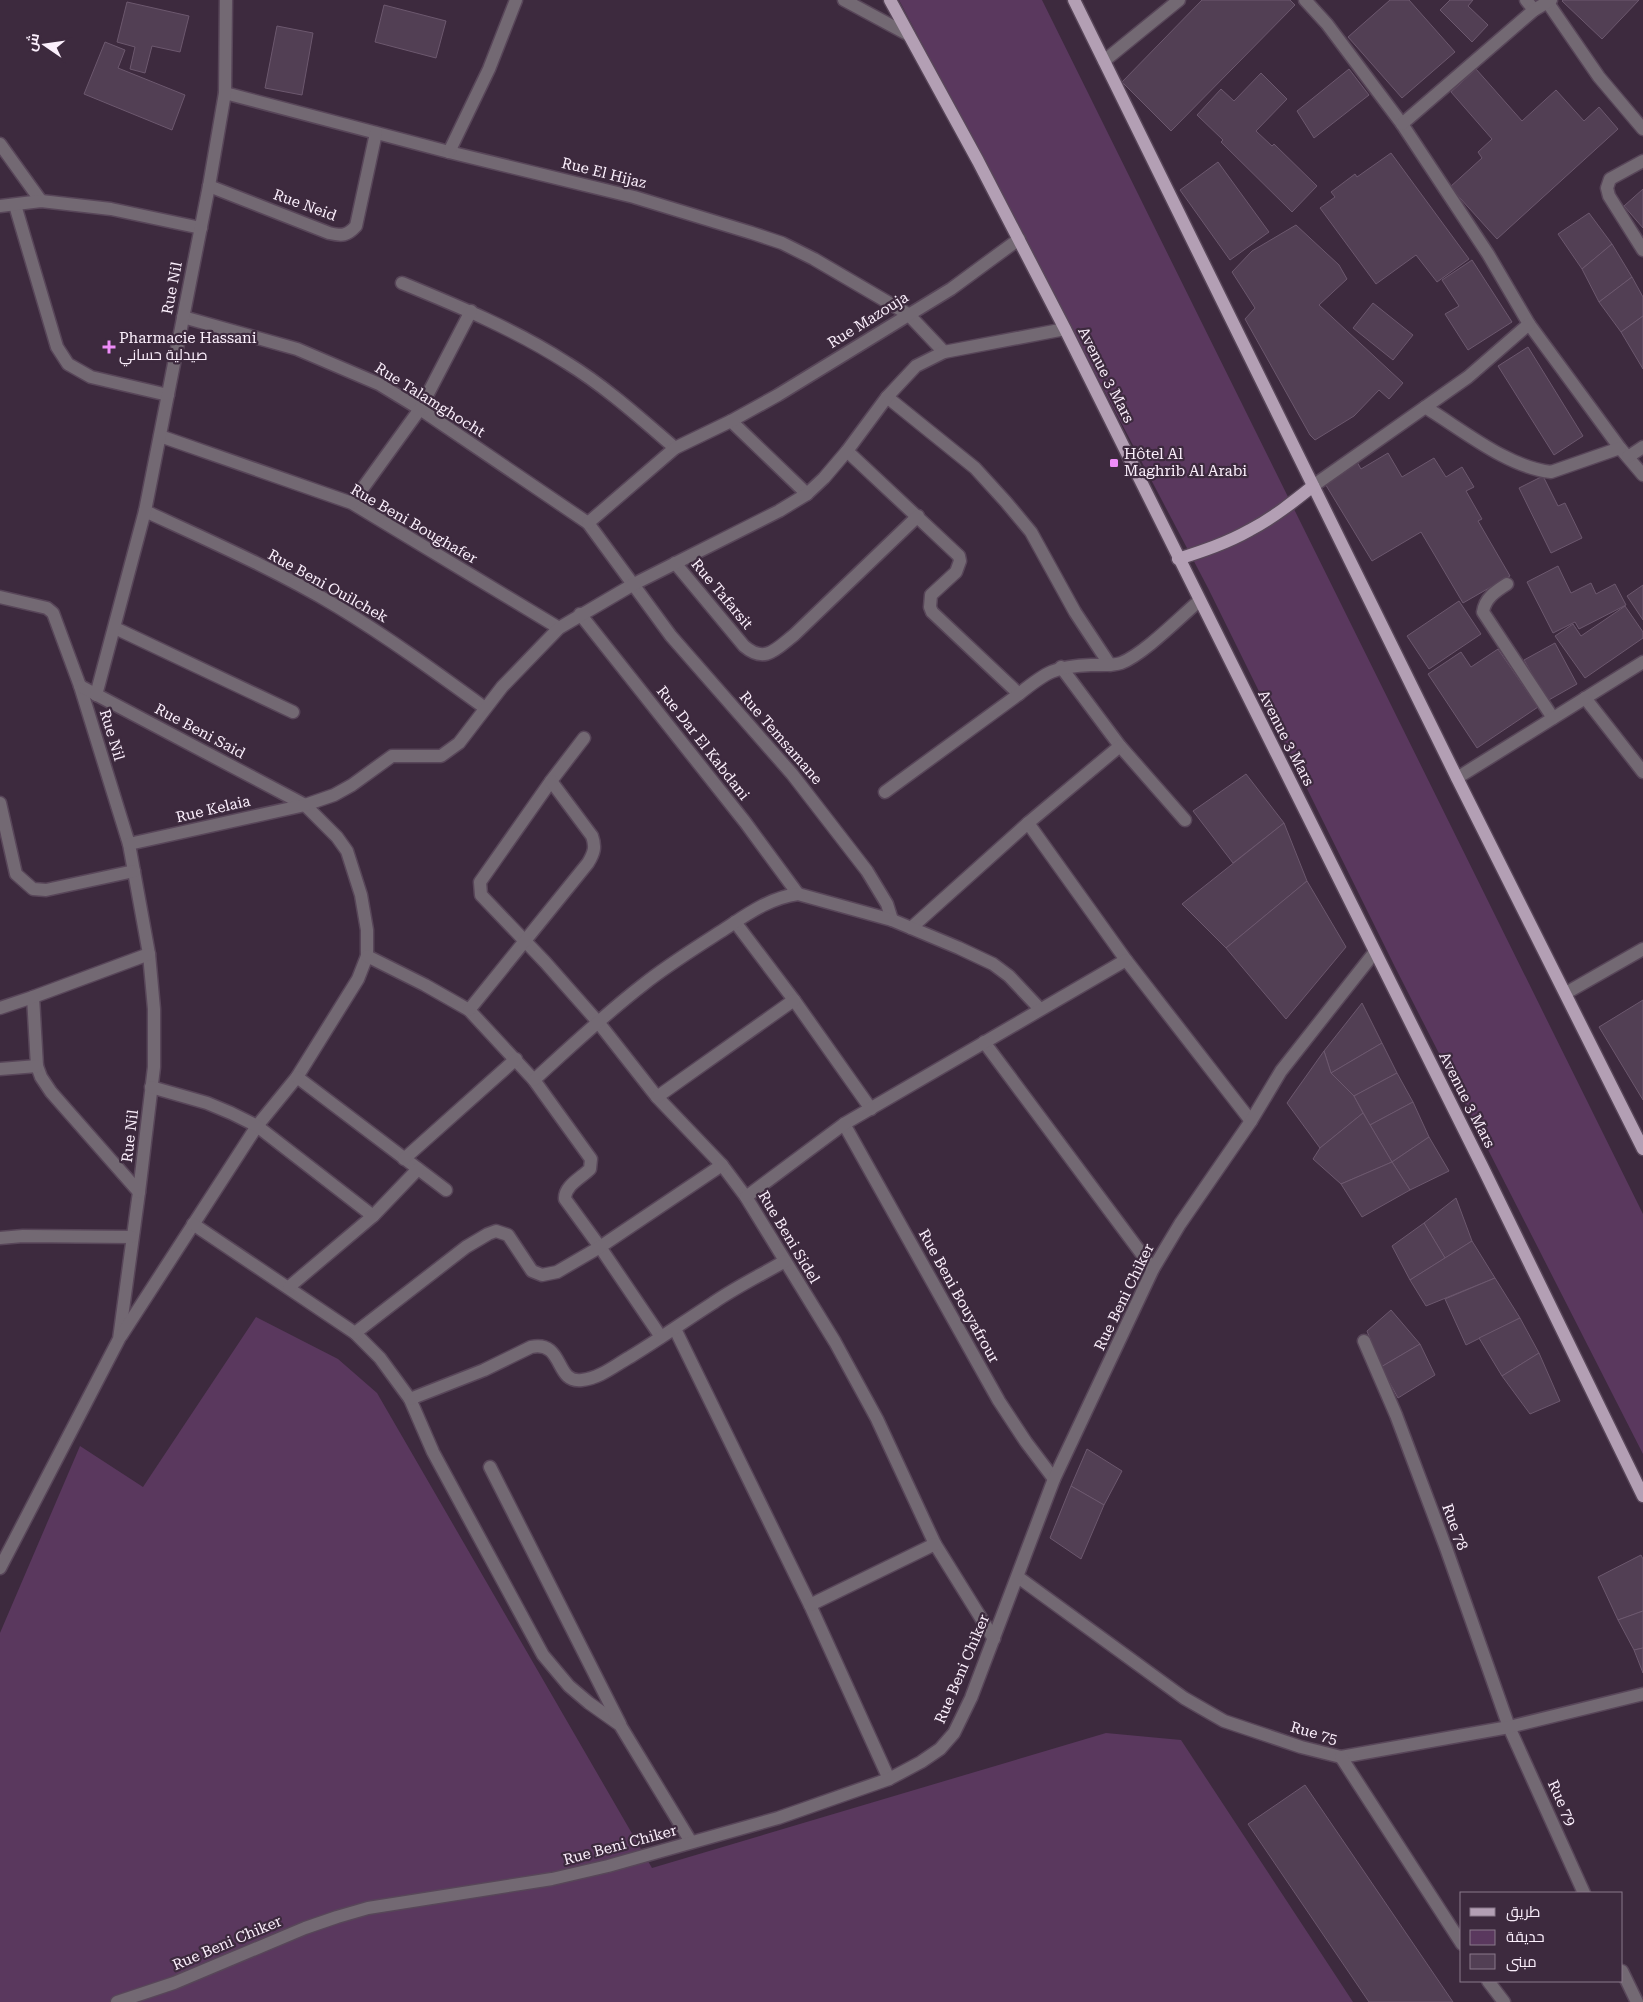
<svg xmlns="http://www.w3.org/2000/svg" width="1643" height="2002" font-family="'Roboto Serif',Cairo,serif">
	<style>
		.green { fill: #5a385e }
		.building { fill: #523f54; stroke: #6c586e }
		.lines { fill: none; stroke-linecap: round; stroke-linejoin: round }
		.minor-casing { stroke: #584659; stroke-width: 15 }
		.major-casing { stroke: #584659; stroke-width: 15 }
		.minor { stroke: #736973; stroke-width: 12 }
		.major { stroke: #b39fb4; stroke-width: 12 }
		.poi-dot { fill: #ee8cf8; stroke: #3d2a3e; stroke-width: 2 }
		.labels { text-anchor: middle; stroke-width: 4.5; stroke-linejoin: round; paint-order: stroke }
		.street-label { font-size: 15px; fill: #fbeffc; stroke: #3d2a3e }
		.poi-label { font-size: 15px; fill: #fbeffc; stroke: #3d2a3e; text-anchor: start }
	</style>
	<rect width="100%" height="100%" fill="#3d2a3e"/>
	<g class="green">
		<path d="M 899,0 L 1042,0 L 1643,1214 L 1643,1454 L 1395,967 L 1208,588 Z"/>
		<path d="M 256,1317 L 338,1359 L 377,1393 L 652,1868 L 1106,1733 L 1181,1740 L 1353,2002 L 0,2002 L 0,1633 L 80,1446 L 143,1487 Z"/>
	</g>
	<g class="building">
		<path d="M 1202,0 L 1290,0 L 1295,5 L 1171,131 L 1122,82 Z"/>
		<path d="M 1390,0 L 1409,0 L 1455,52 L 1402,98 L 1348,37 Z"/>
		<path d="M 1450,0 L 1473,0 L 1468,6 L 1488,25 L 1472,42 L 1440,10 Z"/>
		<path d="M 1563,0 L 1639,0 L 1602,39 L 1562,1 Z"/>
		<path d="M 127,2 L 189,16 L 180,52 L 152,46 L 145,73 L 130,69 L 135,47 L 117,42 Z"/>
		<path d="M 384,5 L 446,21 L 436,58 L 375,42 Z"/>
		<path d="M 277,26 L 313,33 L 302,95 L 265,88 Z"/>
		<path d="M 105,42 L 125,50 L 118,68 L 185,95 L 172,130 L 84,94 Z"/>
		<path d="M 1349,69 L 1369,95 L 1314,138 L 1297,111 Z"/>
		<path d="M 1476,69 L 1522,121 L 1556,90 L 1584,121 L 1599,107 L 1618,129 L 1497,239 L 1450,187 L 1482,158 L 1478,152 L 1492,139 L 1451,92 Z"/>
		<path d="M 1261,73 L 1287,99 L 1256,131 L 1272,146 L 1274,144 L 1317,186 L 1292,212 L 1221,142 L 1223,140 L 1197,115 L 1221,89 L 1234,101 Z"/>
		<path d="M 1391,153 L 1469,259 L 1437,282 L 1416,255 L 1376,284 L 1320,208 L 1335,197 L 1331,192 L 1355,174 L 1357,177 Z"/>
		<path d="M 1218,162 L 1269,232 L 1230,260 L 1180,190 Z"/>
		<path d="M 1643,189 L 1643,228 L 1624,206 Z"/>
		<path d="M 1589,213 L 1612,244 L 1582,269 L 1558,234 Z"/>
		<path d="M 1296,225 L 1339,265 L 1347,279 L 1319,305 L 1403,383 L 1389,399 L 1379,390 L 1354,416 L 1315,440 L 1310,435 L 1245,319 L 1255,308 L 1232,272 L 1252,251 Z"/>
		<path d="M 1612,244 L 1632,277 L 1599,302 L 1582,269 Z"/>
		<path d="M 1472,260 L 1512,322 L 1468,350 L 1445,314 L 1459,306 L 1442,280 Z"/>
		<path d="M 1632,277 L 1643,297 L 1643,316 L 1621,332 L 1599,302 Z"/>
		<path d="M 1373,303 L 1413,335 L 1393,360 L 1353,328 Z"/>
		<path d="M 1643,316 L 1643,369 L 1621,332 Z"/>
		<path d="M 1528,347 L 1583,436 L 1554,455 L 1498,366 Z"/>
		<path d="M 1388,453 L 1402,477 L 1434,458 L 1446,477 L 1462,467 L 1474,487 L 1466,491 L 1482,519 L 1478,521 L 1510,576 L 1463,603 L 1421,532 L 1372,561 L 1324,482 L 1357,462 L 1361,469 Z"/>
		<path d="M 1543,476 L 1558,506 L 1565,503 L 1582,538 L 1551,553 L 1519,488 Z"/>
		<path d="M 1558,566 L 1571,593 L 1591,583 L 1596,594 L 1615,584 L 1626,605 L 1579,629 L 1575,622 L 1553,633 L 1527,582 Z"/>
		<path d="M 1643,585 L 1643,620 L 1627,596 Z"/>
		<path d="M 1459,601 L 1481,634 L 1429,669 L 1407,636 Z"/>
		<path d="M 1625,606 L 1643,632 L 1643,638 L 1585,678 L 1555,636 L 1573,624 L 1581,636 Z"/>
		<path d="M 1555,643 L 1577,684 L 1547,701 L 1524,660 Z"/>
		<path d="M 1498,649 L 1538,707 L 1477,748 L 1428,674 L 1461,652 L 1471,667 Z"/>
		<path d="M 1246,774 L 1284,823 L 1233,863 L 1193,811 Z"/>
		<path d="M 1284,823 L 1307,881 L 1226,948 L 1182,904 Z"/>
		<path d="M 1307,881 L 1346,947 L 1286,1019 L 1226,948 Z"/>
		<path d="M 1643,1000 L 1643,1100 L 1599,1027 Z"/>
		<path d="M 1362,1003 L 1382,1043 L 1331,1073 L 1324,1051 Z"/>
		<path d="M 1382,1043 L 1397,1073 L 1354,1096 L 1331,1073 Z"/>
		<path d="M 1324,1051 L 1331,1073 L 1354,1096 L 1363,1113 L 1320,1148 L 1287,1103 Z"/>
		<path d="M 1397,1073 L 1413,1102 L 1370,1125 L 1354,1096 Z"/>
		<path d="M 1413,1102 L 1429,1137 L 1392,1162 L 1370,1125 Z"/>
		<path d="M 1363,1113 L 1392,1162 L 1341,1184 L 1313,1159 L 1320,1148 Z"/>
		<path d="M 1429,1137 L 1449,1171 L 1410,1190 L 1392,1162 Z"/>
		<path d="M 1392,1162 L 1410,1190 L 1362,1217 L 1341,1184 Z"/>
		<path d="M 1456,1198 L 1472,1241 L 1445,1258 L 1424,1223 Z"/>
		<path d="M 1424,1223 L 1445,1258 L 1410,1280 L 1392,1246 Z"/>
		<path d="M 1472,1241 L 1495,1278 L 1426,1306 L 1410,1280 Z"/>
		<path d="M 1495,1278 L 1520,1318 L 1466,1345 L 1445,1299 Z"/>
		<path d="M 1391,1310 L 1420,1344 L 1381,1367 L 1367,1331 Z"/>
		<path d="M 1520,1318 L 1539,1353 L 1502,1376 L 1479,1338 Z"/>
		<path d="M 1420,1344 L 1435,1375 L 1398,1398 L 1381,1367 Z"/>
		<path d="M 1539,1353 L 1560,1401 L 1530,1414 L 1502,1376 Z"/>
		<path d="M 1087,1449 L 1122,1471 L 1104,1505 L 1071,1486 Z"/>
		<path d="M 1071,1486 L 1104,1505 L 1081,1559 L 1050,1538 Z"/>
		<path d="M 1641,1555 L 1643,1559 L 1643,1611 L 1618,1620 L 1598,1577 Z"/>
		<path d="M 1643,1611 L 1643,1648 L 1634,1650 L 1618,1620 Z"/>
		<path d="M 1643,1648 L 1643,1673 L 1634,1650 Z"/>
		<path d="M 1305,1785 L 1453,2002 L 1369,2002 L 1248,1824 Z"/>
	</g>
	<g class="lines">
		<defs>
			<g id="minor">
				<path d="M 844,0 L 909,35"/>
				<path d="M 1305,0 L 1327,24 L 1402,124 L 1488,254 L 1529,324 L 1620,448 L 1643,475"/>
				<path d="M 1526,0 L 1534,10"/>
				<path d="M 1548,3 L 1599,77 L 1643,129"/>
				<path d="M 1104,61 L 1179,0"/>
				<path d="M 225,93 L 449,152 L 634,197 L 752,233 L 782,243 L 814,259 L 908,314 L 944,352"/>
				<path d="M 1402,124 L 1534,10 L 1551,0"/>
				<path d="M 0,144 L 41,201"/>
				<path d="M 449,152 L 489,69 L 516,0"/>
				<path d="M 1643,161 L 1610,179 L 1607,188 L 1609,196 L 1643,250"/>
				<path d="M 209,186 L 329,233 C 342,236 347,236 356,226 L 376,133"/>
				<path d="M 15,205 L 57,347 L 68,364 L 91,377 L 168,395"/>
				<path d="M 0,206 L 41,201 L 111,209 L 201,228"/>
				<path d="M 402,283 C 458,306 516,330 567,363 C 606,387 640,418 675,448"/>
				<path d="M 183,317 L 297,349 L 379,384 L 420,409 L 588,523 L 671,636 L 792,774 L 867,871 L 887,904 L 892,920"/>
				<path d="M 887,397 L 975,468 L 1006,502 L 1031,532 L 1075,612 L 1110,665"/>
				<path d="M 1425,407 C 1463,430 1507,467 1551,472 L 1620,448"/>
				<path d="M 731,421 L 807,494"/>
				<path d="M 160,436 L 352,503 L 559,628"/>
				<path d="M 847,451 L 959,556 L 960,561 L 956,572 L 931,595 L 930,607 L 932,612 L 1019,694"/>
				<path d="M 1628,457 L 1643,447"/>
				<path d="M 1313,486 L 1468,377 L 1529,324"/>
				<path d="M 352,503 L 420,409 L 471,311"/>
				<path d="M 145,511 C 210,541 276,570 338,607 C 389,638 437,673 485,708"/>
				<path d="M 588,523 L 675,448 L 731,421 L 778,395 L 951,289 L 1019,239"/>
				<path d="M 675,563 L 744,646 C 765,664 776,649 794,635 L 918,516"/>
				<path d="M 1507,584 C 1496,591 1485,598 1483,612 L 1553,718"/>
				<path d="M 0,597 L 47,608 L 53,613 L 80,686 L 129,844 L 149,954 L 154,1009 L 154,1067 L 139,1192 L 119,1339 L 0,1568"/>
				<path d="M 580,614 L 745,822 L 798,894"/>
				<path d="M 115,628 L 293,712"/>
				<path d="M 1061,667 L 1120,746 L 1185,820"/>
				<path d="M 80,686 L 305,805 L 337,837 L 347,851 L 361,895 L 367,930 L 367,956 L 358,979 L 297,1077 L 257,1126 L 121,1336"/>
				<path d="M 96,695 L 145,511 L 209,186 L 225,93 L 226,0"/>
				<path d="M 1585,698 L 1643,772"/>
				<path d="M 584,738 L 551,781 L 480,882 L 481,895 L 545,962 L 598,1022 L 657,1097 L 722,1165 L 746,1197 L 835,1342 L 877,1419 L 935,1544 L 994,1639"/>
				<path d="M 1457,778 L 1643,662"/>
				<path d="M 885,792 L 1019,694 C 1046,672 1056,666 1091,665 C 1101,665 1112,666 1121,663 C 1144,654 1179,618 1199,601"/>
				<path d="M 0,803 L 16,874 L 33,889 L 46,890 L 134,871"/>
				<path d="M 1028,823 L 1126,960 L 1251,1121"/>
				<path d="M 129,844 L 305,805 L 334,795 L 352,785 L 392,756 L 441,756 L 459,743 L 502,687 L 559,628 L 634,584 L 779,511 L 807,494 L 824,478 L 847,451 L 887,397 L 916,366 L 944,352 L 1065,329"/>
				<path d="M 735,922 L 794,1000 L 871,1109"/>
				<path d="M 911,928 L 1028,823 L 1120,746"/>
				<path d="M 367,956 L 425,985 L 469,1010 L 534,1080 L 591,1159 L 590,1169 C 581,1178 564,1186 565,1199 L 600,1247 L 661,1337"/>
				<path d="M 1566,993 L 1643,949"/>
				<path d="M 33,997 L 37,1066 L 41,1077 L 51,1092 L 139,1192"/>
				<path d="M 0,1008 L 33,997 L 149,954"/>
				<path d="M 469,1010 L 588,863 C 594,853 596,847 592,836 L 551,781"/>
				<path d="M 984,1042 L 1153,1269"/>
				<path d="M 0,1069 L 37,1066"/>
				<path d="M 297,1077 L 446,1190"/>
				<path d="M 534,1080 C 570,1047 605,1014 644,984 C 668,965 694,949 720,932 C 745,916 768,898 798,894 L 892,920 L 959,948 L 993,964 L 1009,976 L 1040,1009"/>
				<path d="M 151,1087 L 207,1103 L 231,1113 L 257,1126 L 373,1216"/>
				<path d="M 657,1097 L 794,1000"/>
				<path d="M 844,1124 L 999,1401 L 1026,1442 L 1054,1479"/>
				<path d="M 404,1159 L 516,1059"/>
				<path d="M 746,1197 L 844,1124 L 1126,960"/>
				<path d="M 193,1224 L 355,1333 L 380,1358 L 410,1399 L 433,1452 L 543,1655 L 569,1686 L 589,1703 L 620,1725 L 691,1842"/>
				<path d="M 0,1238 L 23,1236 L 132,1237"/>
				<path d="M 289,1287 L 373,1216 L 418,1169"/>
				<path d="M 675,1329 L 810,1605 L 889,1779"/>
				<path d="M 355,1333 L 466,1247 L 488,1234 L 496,1231 L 508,1235 L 532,1271 L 542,1275 L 557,1272 L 600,1247 L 722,1165"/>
				<path d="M 1364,1341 L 1396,1415 L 1446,1548 L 1509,1727 L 1584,1893"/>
				<path d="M 410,1399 L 484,1370 L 531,1347 C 565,1340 554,1384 582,1380 C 600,1378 614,1366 630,1357 C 658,1340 685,1321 713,1303 C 736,1287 761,1275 785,1261"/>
				<path d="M 490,1467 L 620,1724"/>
				<path d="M 1018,1577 L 1184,1698 L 1224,1721 L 1301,1747 L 1341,1757 L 1509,1727 L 1643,1694"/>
				<path d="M 810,1605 L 935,1544"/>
				<path d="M 1341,1757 L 1462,1944"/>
				<path d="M 1622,1971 L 1637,2002"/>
				<path d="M 1488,1981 L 1504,2002"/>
				<path d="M 117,2002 L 174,1983 L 305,1928 L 337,1917 L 368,1908 L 552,1879 L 608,1866 L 778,1818 L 889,1779 L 921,1762 L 940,1749 L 954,1733 L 971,1698 L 1054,1479 L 1153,1269 L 1180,1224 L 1251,1121 L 1281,1071 L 1374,953"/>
			</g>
			<g id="major">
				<path d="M 890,0 L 978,161 L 1065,329 L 1482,1166 L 1643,1496"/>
				<path d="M 1074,0 L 1457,778 L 1643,1149"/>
				<path d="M 1178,559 C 1203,551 1227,543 1250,530 C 1273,518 1293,502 1313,486"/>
			</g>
		</defs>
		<use href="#minor" class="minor-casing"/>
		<use href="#major" class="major-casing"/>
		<use href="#minor" class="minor"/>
		<use href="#major" class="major"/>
	</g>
	<g class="poi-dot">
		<path d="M106.5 339.5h5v5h5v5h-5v5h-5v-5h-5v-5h5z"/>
		<rect x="1109" y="458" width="10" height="10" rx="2.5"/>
	</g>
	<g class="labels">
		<g class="street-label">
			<text transform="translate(604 173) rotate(14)" y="5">Rue El Hijaz</text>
			<text transform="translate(305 205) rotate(20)" y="5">Rue Neid</text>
			<text transform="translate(172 288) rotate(-79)" y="5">Rue Nil</text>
			<text transform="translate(868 320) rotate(-32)" y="5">Rue Mazouja</text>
			<text transform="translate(1106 375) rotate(63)" y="5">Avenue 3 Mars</text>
			<text transform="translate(430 400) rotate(32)" y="5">Rue Talamghocht</text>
			<text transform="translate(414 524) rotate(30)" y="5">Rue Beni Boughafer</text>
			<text transform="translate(328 586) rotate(29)" y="5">Rue Beni Ouilchek</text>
			<text transform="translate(722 594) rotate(50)" y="5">Rue Tafarsit</text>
			<text transform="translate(200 731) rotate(28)" y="5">Rue Beni Said</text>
			<text transform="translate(112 735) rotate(73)" y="5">Rue Nil</text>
			<text transform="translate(781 738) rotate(49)" y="5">Rue Temsamane</text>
			<text transform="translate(1286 738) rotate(63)" y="5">Avenue 3 Mars</text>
			<text transform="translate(703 743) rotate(52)" y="5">Rue Dar El Kabdani</text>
			<text transform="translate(213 809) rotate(-13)" y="5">Rue Kelaia</text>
			<text transform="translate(1467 1100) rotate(63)" y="5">Avenue 3 Mars</text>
			<text transform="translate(130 1136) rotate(-83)" y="5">Rue Nil</text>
			<text transform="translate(789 1237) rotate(59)" y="5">Rue Beni Sidel</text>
			<text transform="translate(959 1296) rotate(61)" y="5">Rue Beni Bouyafrour</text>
			<text transform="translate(1124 1297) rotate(-64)" y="5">Rue Beni Chiker</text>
			<text transform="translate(1455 1527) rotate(70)" y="5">Rue 78</text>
			<text transform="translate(962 1669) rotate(-67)" y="5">Rue Beni Chiker</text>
			<text transform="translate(1314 1733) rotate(16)" y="5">Rue 75</text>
			<text transform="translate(1562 1803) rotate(66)" y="5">Rue 79</text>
			<text transform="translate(620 1845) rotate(-15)" y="5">Rue Beni Chiker</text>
			<text transform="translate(227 1943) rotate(-23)" y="5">Rue Beni Chiker</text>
		</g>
		<g class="poi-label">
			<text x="119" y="343">Pharmacie Hassani<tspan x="119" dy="17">صيدلية حساني</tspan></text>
			<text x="1124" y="459">Hôtel Al<tspan x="1124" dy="17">Maghrib Al Arabi</tspan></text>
		</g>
	</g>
	<rect x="1460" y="1892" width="162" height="90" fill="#3d2a3e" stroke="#89798a"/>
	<rect x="1470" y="1908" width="25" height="8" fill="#b39fb4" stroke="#89798a"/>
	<text x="1506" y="1917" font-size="15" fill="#fbeffc">طريق</text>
	<rect x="1470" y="1930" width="25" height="15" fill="#5a385e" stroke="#89798a"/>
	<text x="1506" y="1942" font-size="15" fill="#fbeffc">حديقة</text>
	<rect x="1470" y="1954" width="25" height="15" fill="#523f54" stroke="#89798a"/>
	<text x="1506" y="1967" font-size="15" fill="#fbeffc">مبنى</text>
	<g transform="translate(45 45) rotate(283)" stroke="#3d2a3e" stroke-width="4" paint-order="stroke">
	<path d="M0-4L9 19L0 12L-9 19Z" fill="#fbeffc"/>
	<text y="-8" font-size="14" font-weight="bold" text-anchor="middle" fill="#fbeffc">ش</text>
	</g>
</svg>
